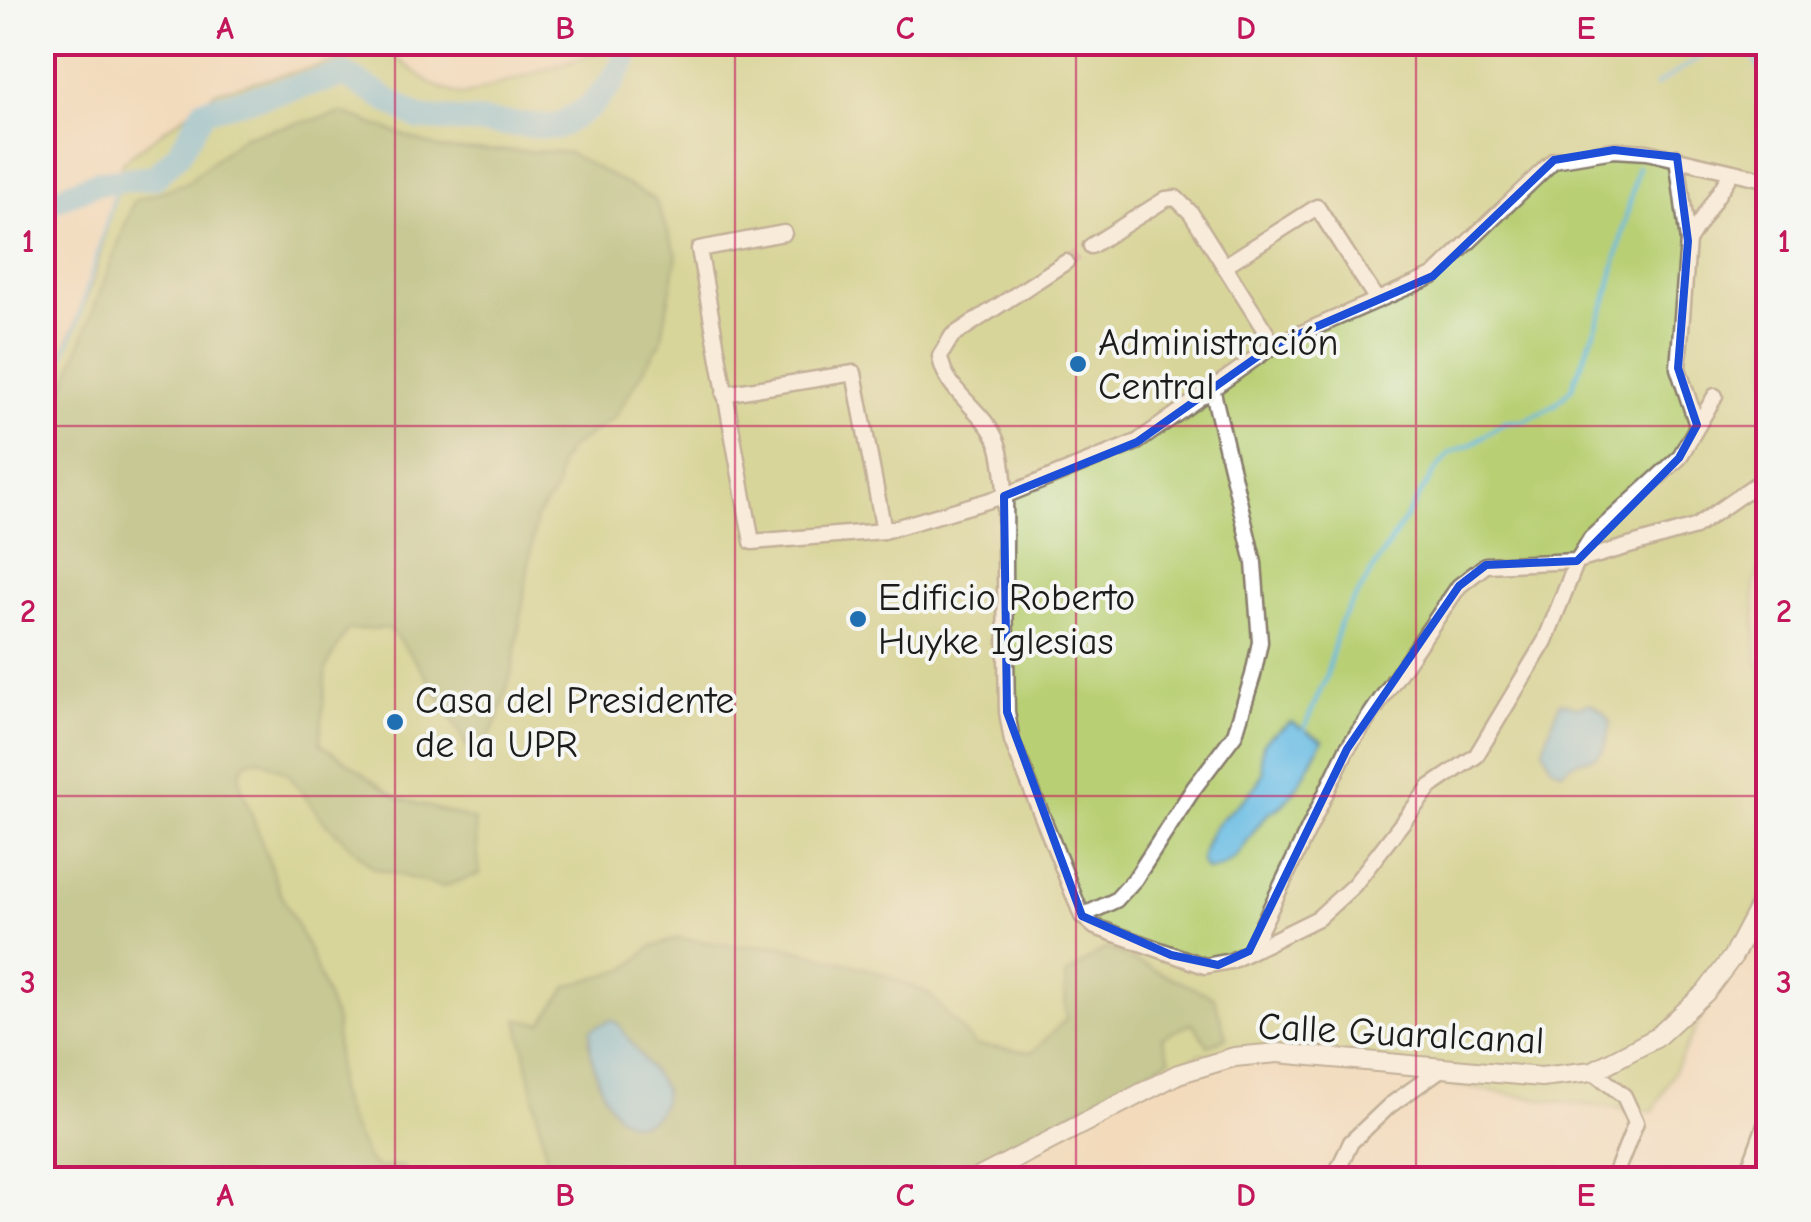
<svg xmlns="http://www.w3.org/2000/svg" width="1811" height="1222" font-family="'Comic Neue',sans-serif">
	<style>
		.green { fill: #b9cf73; stroke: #6a7648; stroke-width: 2.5 }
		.forest { fill: #92b265; stroke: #576740; stroke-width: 2.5; fill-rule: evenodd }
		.water { fill: #67bbe3; stroke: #426c80; stroke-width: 2.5 }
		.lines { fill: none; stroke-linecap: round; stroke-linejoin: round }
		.stream { stroke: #67bbe3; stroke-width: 4 }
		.river { stroke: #67bbe3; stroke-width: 25 }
		.minor-tunnel { stroke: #c7b49b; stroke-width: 14; stroke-dasharray: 14 7; stroke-linecap: butt }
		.minor-casing { stroke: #877b6c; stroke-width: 19 }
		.tertiary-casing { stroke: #877b6c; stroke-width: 22 }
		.minor { stroke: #fff; stroke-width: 14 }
		.tertiary { stroke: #fff; stroke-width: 18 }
		.marked { fill: none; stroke: #1d4ed8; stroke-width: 8; stroke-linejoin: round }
		.grid { fill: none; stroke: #c2185b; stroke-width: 2.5; stroke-opacity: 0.55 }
		.poi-dot { fill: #1f6fb2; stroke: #f6f6f2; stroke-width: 4 }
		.labels { text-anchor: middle; stroke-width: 8; stroke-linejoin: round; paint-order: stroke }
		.poi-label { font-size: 38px; fill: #1c1c1c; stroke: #f6f6f2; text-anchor: start }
		.street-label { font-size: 38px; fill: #1c1c1c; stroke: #f6f6f2 }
		.neatline { fill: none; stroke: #c2185b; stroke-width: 4 }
		.grid-label { font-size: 32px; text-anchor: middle; font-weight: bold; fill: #c2185b }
	</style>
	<rect width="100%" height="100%" fill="#f6f6f2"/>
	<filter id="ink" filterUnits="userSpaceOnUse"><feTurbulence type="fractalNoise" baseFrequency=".01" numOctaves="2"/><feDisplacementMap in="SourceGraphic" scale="20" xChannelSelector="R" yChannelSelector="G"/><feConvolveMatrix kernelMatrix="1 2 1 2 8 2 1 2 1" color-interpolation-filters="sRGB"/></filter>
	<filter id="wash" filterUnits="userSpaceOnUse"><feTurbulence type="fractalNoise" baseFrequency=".0048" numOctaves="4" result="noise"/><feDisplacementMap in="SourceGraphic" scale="40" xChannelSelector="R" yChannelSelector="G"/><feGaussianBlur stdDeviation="2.25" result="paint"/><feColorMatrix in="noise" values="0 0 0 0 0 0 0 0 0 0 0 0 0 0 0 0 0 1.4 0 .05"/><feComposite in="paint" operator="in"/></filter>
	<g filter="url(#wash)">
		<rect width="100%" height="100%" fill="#f2dabb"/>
		<path class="green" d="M 619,42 L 1768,43 L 1768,555 L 1754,582 L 1757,659 L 1768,685 L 1768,887 L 1653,1112 L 1558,1102 L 1271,1055 L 1201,1054 L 1132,1086 L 989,1167 L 1017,1179 L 43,1180 L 43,400 L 94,280 L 122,162 L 217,91 L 386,50 L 433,85 L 463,96 L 619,46 Z"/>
		<g class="forest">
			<path d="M 343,113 L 441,149 L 567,152 L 655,200 L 677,255 L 661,342 L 614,418 L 569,449 L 559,464 L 556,490 L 536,518 L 513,667 L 498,720 L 475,762 C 451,715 425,667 388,628 L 347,630 L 326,668 L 320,743 L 398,798 L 474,820 L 480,874 L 442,887 L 373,868 L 322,819 L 288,774 L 260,759 L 246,762 L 240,771 L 240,783 L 280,892 L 310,952 L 336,1022 L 338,1090 L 347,1117 L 369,1161 L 378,1168 L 401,1166 L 419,1179 L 43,1179 L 43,445 L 134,201 L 186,183 L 244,136 Z"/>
			<path d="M 679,938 L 736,946 L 779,945 L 872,970 L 928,993 L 975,1045 L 1033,1052 L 1066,1019 L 1065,976 L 1106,948 L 1214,997 L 1227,1037 L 1208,1046 L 1193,1023 L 1162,1037 L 1170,1059 L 951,1179 L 551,1180 L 518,1019 L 542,1023 L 568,986 L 628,968 L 651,947 ZM 618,1024 L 653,1073 L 662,1105 L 650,1120 L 617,1113 L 596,1073 L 589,1042 Z"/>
		</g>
		<g class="water">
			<path d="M 1560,702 L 1576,707 L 1590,703 L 1603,712 L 1611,722 C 1601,776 1591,746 1562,771 L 1551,766 L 1543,748 Z"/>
			<path d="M 1291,722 L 1323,740 C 1311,761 1299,790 1281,806 C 1277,810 1271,811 1268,814 C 1245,835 1244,867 1206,870 L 1201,862 C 1209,809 1244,814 1263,772 C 1257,738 1267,740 1291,722 Z"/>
			<path d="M 611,1020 L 618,1024 L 664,1089 C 666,1111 645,1133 623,1119 C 602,1105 587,1052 591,1029 Z"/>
		</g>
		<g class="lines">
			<g class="stream">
				<path d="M 1655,86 L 1725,42"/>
				<path d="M 42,406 L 76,326 L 119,180"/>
				<path d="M 1304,729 L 1326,677 L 1340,622 L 1435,471 L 1450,453 L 1470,445 L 1505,422 L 1524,421 L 1556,404 L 1572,387 L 1607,299 L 1638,167"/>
			</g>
			<g class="river">
				<path d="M 1757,42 L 1768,64"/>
				<path d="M 42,205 L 96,183 L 155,177 L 179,153 L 204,110 L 345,75 L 419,118 L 557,127 L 590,107 L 611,84 L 625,60 L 622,42"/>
			</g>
		</g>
	</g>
	<g filter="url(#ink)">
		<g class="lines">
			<path class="minor-tunnel" d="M 1066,262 L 1091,246"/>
			<defs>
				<g id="minor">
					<path d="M 1677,157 L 1688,241"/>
					<path d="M 784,233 L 699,249 L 752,542 L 884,531 L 1004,496 L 1137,442 L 1274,345 L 1433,276 L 1554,160 L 1614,150 L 1647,152 L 1768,180"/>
					<path d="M 1091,246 L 1166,199 L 1176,198 L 1191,213 L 1274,345"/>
					<path d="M 1066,262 L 952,336 L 940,356 C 945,395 991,412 1000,451 C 1007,483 1005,518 1005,551 C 1005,604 1006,658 1007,712 L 1012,741 L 1082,916 L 1095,927 L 1205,966 L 1231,961 L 1318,918 L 1354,885 L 1430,787 L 1476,756 L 1545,641 L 1577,561 L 1695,527 L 1755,485"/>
					<path d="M 1224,266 L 1317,207 L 1377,300"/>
					<path d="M 724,394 L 854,373 L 884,531"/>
					<path d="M 1697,425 L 1678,368 L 1688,241 L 1732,172"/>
					<path d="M 1082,916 L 1116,900 L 1135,879 L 1194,788 L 1235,734 L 1253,675 L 1260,642 L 1254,563 L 1212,388"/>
					<path d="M 1250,951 L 1347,749 L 1459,586 L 1486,565 L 1577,561 L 1591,538 L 1679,458 L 1715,396"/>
					<path d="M 1593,1071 L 1624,1096 L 1636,1122 L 1613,1180"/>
					<path d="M 1333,1180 L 1351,1142 L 1389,1106 L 1441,1069"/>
					<path d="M 1745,1180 L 1768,1117"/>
				</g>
				<path id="tertiary" d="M 974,1180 L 1178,1074 L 1234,1057 L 1278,1053 L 1541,1077 L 1593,1071 L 1656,1038 L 1706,992 L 1733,956 L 1768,890"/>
			</defs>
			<use href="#minor" class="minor-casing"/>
			<use href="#tertiary" class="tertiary-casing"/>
			<use href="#minor" class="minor"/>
			<use href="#tertiary" class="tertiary"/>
		</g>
	</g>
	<path d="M0 0H1811V1222H0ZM 1614,150 L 1677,157 L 1688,241 L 1678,368 L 1697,425 L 1679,458 L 1577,561 L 1486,565 L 1459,586 L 1347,749 L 1249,951 L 1218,965 L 1171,955 L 1082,916 L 1007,712 L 1004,496 L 1137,442 L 1274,345 L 1433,276 L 1554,160 Z" fill="#f2dabb" fill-opacity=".55" fill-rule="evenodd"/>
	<path class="marked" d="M 1614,150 L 1677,157 L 1688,241 L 1678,368 L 1697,425 L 1679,458 L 1577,561 L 1486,565 L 1459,586 L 1347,749 L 1249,951 L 1218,965 L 1171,955 L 1082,916 L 1007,712 L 1004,496 L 1137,442 L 1274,345 L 1433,276 L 1554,160 Z"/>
	<path class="grid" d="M 395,42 L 395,1180M 735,42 L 735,1180M 1076,42 L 1076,1180M 1416,42 L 1416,1180M 42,426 L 1768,426M 42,796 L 1768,796"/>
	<g class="poi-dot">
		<circle cx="1078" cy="364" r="10"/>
		<circle cx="858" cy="619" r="10"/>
		<circle cx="395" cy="722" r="10"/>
	</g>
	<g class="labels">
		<g class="poi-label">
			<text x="1098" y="355">Administración<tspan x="1098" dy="44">Central</tspan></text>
			<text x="878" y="610">Edificio Roberto<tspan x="878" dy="44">Huyke Iglesias</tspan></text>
			<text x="415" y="713">Casa del Presidente<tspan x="415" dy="44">de la UPR</tspan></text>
		</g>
		<g class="street-label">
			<text transform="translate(1401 1033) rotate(3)" y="13">Calle Guaralcanal</text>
		</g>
	</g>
	<rect width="1811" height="1222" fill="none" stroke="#f6f6f2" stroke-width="110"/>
	<rect x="55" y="55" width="1701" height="1112" class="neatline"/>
	<g class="grid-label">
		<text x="225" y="39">A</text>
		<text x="565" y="39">B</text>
		<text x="905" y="39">C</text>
		<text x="1246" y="39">D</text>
		<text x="1586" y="39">E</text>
		<text x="28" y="252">1</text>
		<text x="1784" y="252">1</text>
		<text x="28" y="622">2</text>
		<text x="1784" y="622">2</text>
		<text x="28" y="993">3</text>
		<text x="1784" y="993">3</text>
		<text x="225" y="1206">A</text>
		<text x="565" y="1206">B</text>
		<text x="905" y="1206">C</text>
		<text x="1246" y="1206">D</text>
		<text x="1586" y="1206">E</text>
	</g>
</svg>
